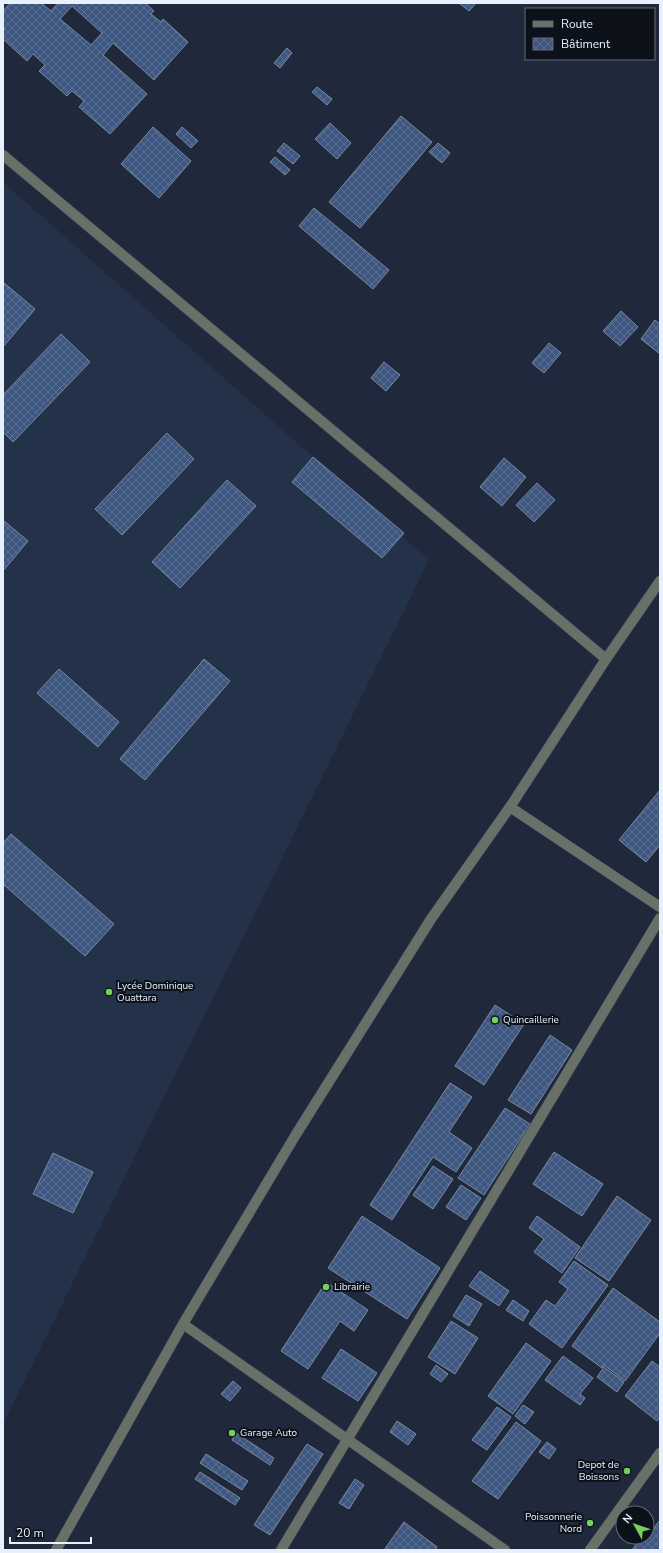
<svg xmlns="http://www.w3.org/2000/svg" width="663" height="1553" viewBox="0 0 663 1553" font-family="'Nunito Sans',sans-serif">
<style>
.built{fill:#243249}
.building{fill:url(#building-cross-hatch);stroke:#7b899e;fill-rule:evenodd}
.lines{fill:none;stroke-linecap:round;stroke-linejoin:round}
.minor-casing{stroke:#3b4556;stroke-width:11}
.minor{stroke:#697067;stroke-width:10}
.poi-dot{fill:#73d25c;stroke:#0d121a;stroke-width:1.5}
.labels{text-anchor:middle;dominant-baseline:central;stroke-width:4;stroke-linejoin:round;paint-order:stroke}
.poi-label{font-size:10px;fill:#e8f0fc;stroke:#0d121a;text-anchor:start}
</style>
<defs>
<pattern id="building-cross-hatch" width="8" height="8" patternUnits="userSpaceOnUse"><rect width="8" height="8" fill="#3e5780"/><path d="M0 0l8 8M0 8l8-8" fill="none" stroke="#5a6f93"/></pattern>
</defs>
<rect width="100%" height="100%" fill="#1f293b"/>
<path class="built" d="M 3,182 L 429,560 L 3,1424 Z"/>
<g class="building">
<path d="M 10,3 L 41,3 L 51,11 L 58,3 L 145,3 L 154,11 L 151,14 L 161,22 L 163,19 L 188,42 L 154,80 L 113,43 L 103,55 L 147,94 L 110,134 L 79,107 L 84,101 L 72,91 L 67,96 L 39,71 L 45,65 L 33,54 L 27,61 L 3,39 L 3,31 L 5,29 L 3,27 L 3,11 ZM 72,6 L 102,33 L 91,45 L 60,19 Z"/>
<path d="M 459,3 L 476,3 L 469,11 Z"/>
<path d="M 287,48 L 292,53 L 280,68 L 274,63 Z"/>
<path d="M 317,87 L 332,99 L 327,105 L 312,92 Z"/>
<path d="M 401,116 L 432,142 L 360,228 L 329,202 Z"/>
<path d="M 330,123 L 351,143 L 337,159 L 315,139 Z"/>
<path d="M 153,127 L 191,161 L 159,198 L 121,164 Z"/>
<path d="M 182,127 L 198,141 L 191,148 L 176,134 Z"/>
<path d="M 284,143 L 300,156 L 293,164 L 277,151 Z"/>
<path d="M 438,143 L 450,153 L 442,163 L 429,152 Z"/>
<path d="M 275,157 L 290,170 L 285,175 L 270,162 Z"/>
<path d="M 314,208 L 389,270 L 373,289 L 299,226 Z"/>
<path d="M 3,282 L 35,309 L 3,347 Z"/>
<path d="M 621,311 L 638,327 L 620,346 L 603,331 Z"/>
<path d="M 655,320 L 660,324 L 660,354 L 641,339 Z"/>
<path d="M 61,334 L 90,362 L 13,442 L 3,432 L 3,395 Z"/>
<path d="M 549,343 L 561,353 L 544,373 L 532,363 Z"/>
<path d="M 384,362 L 400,375 L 386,391 L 371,378 Z"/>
<path d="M 167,433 L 194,459 L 122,535 L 95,509 Z"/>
<path d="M 313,457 L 404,533 L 382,558 L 292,482 Z"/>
<path d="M 504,458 L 526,477 L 502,506 L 480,487 Z"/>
<path d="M 227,480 L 256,506 L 180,588 L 152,562 Z"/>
<path d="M 537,483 L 555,500 L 534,522 L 516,505 Z"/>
<path d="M 3,520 L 28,541 L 3,571 Z"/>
<path d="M 204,659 L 230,681 L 145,780 L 120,759 Z"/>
<path d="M 59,669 L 119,722 L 98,747 L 37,693 Z"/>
<path d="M 660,790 L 660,845 L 646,862 L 619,840 Z"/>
<path d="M 11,834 L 114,924 L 85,956 L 3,884 L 3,843 Z"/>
<path d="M 495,1005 L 524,1024 L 484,1085 L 455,1066 Z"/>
<path d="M 550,1035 L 572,1050 L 531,1114 L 508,1100 Z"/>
<path d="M 450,1083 L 472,1097 L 449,1132 L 472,1148 L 456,1172 L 433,1157 L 392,1220 L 370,1205 Z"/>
<path d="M 505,1108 L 530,1124 L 484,1195 L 458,1178 Z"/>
<path d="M 554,1152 L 603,1184 L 582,1216 L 533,1184 Z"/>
<path d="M 53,1153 L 93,1172 L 73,1213 L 33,1194 Z"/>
<path d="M 433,1166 L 453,1179 L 433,1209 L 413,1195 Z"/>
<path d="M 461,1185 L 481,1198 L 466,1220 L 446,1207 Z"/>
<path d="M 617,1196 L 651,1220 L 609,1281 L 575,1258 Z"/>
<path d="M 362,1216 L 440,1268 L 407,1319 L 328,1268 Z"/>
<path d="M 537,1216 L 580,1247 L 562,1273 L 534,1252 L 544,1239 L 529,1228 Z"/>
<path d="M 574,1261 L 608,1285 L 562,1348 L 529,1324 L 546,1300 L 555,1306 L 568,1289 L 559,1282 Z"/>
<path d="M 480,1271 L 509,1291 L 499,1306 L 469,1286 Z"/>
<path d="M 326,1282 L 368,1310 L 354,1331 L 340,1321 L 308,1369 L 281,1351 Z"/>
<path d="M 613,1288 L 660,1322 L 660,1333 L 625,1381 L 604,1365 L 602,1368 L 572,1346 Z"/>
<path d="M 466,1295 L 482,1304 L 469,1326 L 453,1316 Z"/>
<path d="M 513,1300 L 529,1311 L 523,1321 L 506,1310 Z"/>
<path d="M 451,1321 L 478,1338 L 455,1374 L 428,1357 Z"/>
<path d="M 526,1343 L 551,1361 L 513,1414 L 488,1396 Z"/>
<path d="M 341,1349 L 377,1373 L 358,1401 L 322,1378 Z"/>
<path d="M 563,1356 L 593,1378 L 580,1394 L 585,1398 L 580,1405 L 545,1380 Z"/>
<path d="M 652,1361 L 660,1367 L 660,1418 L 657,1421 L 625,1396 Z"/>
<path d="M 436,1365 L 448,1374 L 441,1382 L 430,1374 Z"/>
<path d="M 604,1367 L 624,1382 L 617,1392 L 597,1377 Z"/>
<path d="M 233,1381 L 241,1388 L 230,1401 L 221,1394 Z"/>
<path d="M 523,1405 L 534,1412 L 525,1424 L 515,1416 Z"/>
<path d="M 497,1407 L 511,1417 L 487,1450 L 472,1440 Z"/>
<path d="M 397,1421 L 416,1434 L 408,1445 L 390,1432 Z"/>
<path d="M 516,1422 L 541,1441 L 498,1499 L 472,1481 Z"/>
<path d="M 236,1433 L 274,1458 L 270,1465 L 232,1440 Z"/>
<path d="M 547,1442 L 556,1449 L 549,1459 L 539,1452 Z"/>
<path d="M 307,1444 L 323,1454 L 270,1535 L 254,1525 Z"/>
<path d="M 206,1454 L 248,1481 L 242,1490 L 200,1463 Z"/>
<path d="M 200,1472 L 240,1498 L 235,1505 L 195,1479 Z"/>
<path d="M 355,1479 L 364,1485 L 349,1509 L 339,1503 Z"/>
<path d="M 660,1520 L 660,1550 L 632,1550 L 640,1539 L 643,1542 Z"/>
<path d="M 404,1522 L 437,1547 L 435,1550 L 384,1550 Z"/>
</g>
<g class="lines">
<g class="minor-casing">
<g id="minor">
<path d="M 3,155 L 606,659"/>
<path d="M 510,807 L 660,907"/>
<path d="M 183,1324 L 505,1550"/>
<path d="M 56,1550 L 183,1324 L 295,1136 L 431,919 L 510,807 L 606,659 L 660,581"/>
<path d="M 281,1550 L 660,918"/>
<path d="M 590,1550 L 660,1453"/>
</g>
</g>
<use href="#minor" class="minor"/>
</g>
<g class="poi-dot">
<circle cx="109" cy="992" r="4"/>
<circle cx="495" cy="1020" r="4"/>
<circle cx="326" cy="1287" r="4"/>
<circle cx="232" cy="1433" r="4"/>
<circle cx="627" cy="1471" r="4"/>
<circle cx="590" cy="1523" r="4"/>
</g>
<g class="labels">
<g class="poi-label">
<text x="117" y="986">Lycée Dominique<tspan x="117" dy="12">Ouattara</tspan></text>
<text x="503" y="1020">Quincaillerie</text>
<text x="334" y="1287">Librairie</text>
<text x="240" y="1433">Garage Auto</text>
<text x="619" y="1465" text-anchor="end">Depot de<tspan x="619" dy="12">Boissons</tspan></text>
<text x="582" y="1517" text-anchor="end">Poissonnerie<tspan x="582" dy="12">Nord</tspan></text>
</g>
</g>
<rect width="663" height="1553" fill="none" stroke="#e8f0fc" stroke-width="8"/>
<rect x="525" y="8" width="130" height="52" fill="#0d121a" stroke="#656b74"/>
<rect x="533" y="21" width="20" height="6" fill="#697067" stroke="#656b74"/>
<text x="561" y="28" font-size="12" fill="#e8f0fc">Route</text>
<rect x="533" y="38" width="20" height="12" fill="url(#building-cross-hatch)" stroke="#656b74"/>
<text x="561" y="48" font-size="12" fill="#e8f0fc">Bâtiment</text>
<g transform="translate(635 1525) rotate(310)"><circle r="19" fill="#0d121a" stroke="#656b74"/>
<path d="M0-3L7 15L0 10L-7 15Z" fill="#73d25c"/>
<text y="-6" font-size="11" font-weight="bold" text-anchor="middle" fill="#e8f0fc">N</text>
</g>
<path d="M10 1537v6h81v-6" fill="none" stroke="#e8f0fc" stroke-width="2"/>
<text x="16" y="1537" font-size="12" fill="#e8f0fc" stroke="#0d121a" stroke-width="3" paint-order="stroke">20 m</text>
</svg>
